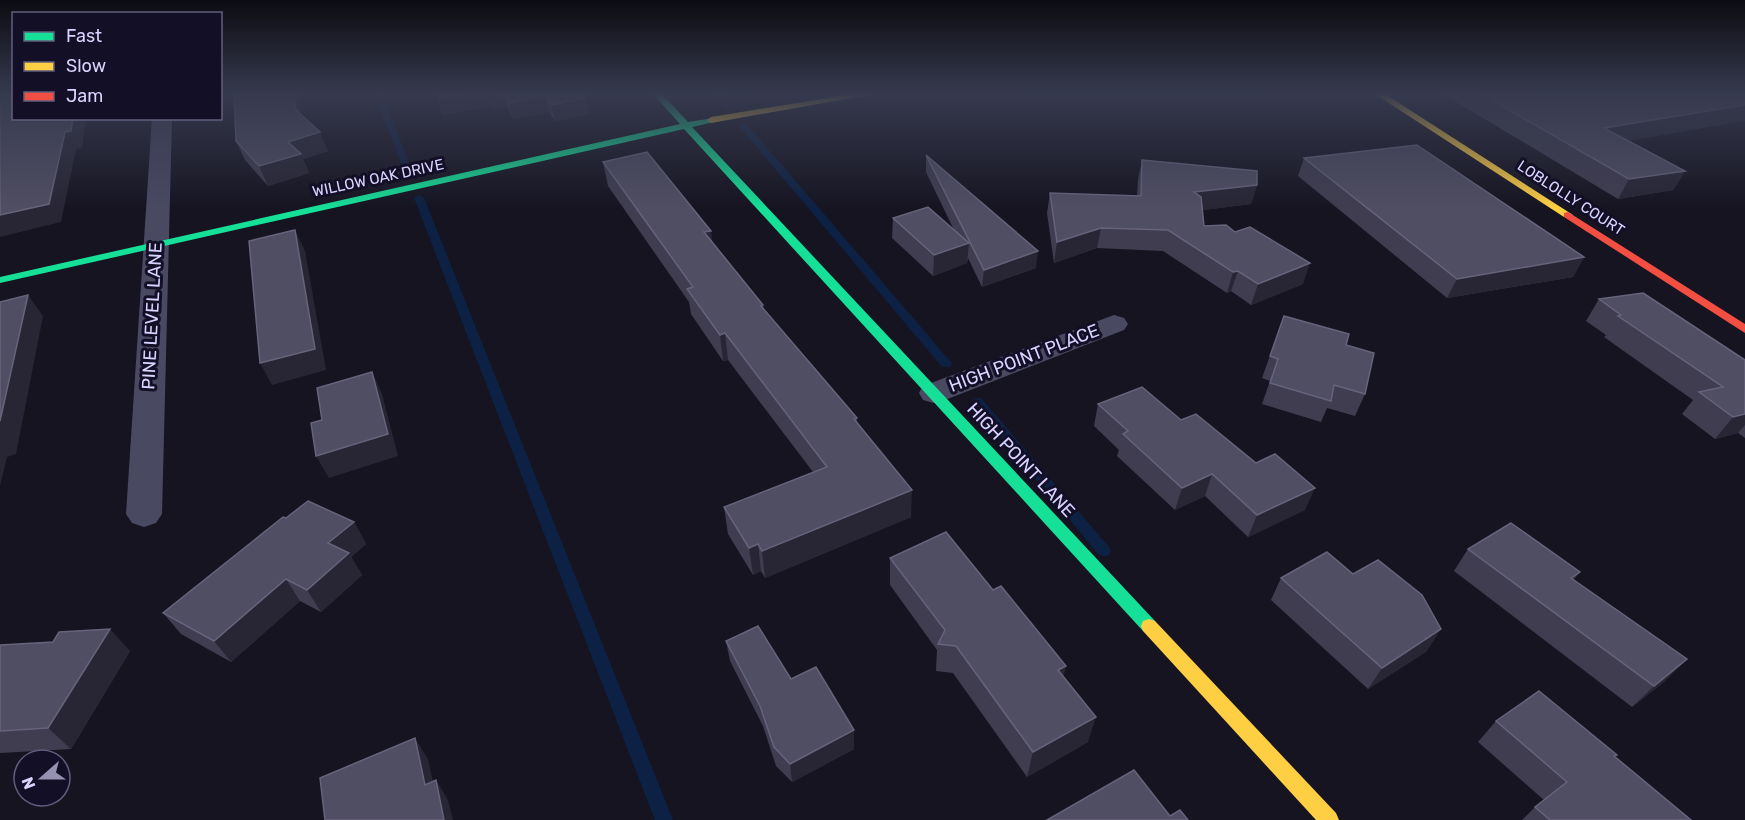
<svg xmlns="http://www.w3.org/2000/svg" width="1745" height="820" viewBox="0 0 1745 820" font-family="Rubik,sans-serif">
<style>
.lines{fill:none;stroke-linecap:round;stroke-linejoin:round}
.stream{fill:#0d2144;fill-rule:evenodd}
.street{fill:#4a4962;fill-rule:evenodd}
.fast{fill:#16e098;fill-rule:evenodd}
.slow{fill:#ffcf43;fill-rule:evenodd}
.jam{fill:#f24e42;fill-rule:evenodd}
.wall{fill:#403d50}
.shaded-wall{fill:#282635}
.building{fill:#504e63;stroke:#66637b;stroke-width:1.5}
.labels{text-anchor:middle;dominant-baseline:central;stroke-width:6;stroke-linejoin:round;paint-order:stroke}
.far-street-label{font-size:15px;fill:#d9d4ff;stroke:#130f26}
.street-label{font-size:18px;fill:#d9d4ff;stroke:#130f26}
</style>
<rect width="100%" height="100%" fill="#161421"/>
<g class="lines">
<g class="stream">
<path d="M 374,94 L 382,94 L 414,175 L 413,177 L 406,175 Z"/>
<path d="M 713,94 L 721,94 L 731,106 L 730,108 L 724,108 Z"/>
<path d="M 740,123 L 746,123 L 950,361 L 952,364 L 950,367 L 942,367 L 740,127 Z"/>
<path d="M 419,195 L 424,198 L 673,820 L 655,820 L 414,198 Z"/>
<path d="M 978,398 L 982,399 L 1109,547 L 1111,551 L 1109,555 L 1104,556 L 1099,555 L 974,405 L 972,402 L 974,399 Z"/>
</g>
<g class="street">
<path d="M 152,118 L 172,118 L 162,514 L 156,523 L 144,527 L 132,523 L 126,514 Z"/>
<path d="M 1114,315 L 1124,318 L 1128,324 L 1124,330 L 945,400 L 934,403 L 923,400 L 919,393 L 923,386 Z"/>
</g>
<path class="fast" d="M 653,94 L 662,94 L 688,122 L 714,118 L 714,122 L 692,127 L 1155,621 L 1157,626 L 1155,631 L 1149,633 L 1143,631 L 684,129 L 0,283 L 0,277 L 680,124 Z"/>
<g class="slow">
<path d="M 852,94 L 874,94 L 711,123 L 707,120 L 711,117 Z"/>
<path d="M 1375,94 L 1385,94 L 1573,215 L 1572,217 L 1564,217 Z"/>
<path d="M 1149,619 L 1155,621 L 1336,813 L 1339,820 L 1316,820 L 1143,631 L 1141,626 L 1143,621 Z"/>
</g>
<path class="jam" d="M 1568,212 L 1745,324 L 1745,333 L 1564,217 L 1564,213 Z"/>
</g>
<g class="wall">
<path d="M 234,94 L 299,94 L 302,116 L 328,151 L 303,159 L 309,173 L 268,186 L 245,160 L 236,141 Z"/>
<path d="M 436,94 L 584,94 L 590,114 L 555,121 L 549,112 L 513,119 L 507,106 L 496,109 L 493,105 L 443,115 Z"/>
<path d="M 1443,94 L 1745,94 L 1627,141 L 1685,171 L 1673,190 L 1618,199 Z"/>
<path d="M 926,155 L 1036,268 L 982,287 L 968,258 L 967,263 L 933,276 L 892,238 L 893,218 L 954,230 L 926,172 Z"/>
<path d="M 1304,158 L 1584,257 L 1573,277 L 1447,298 L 1298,176 Z"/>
<path d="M 1142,160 L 1257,185 L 1251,204 L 1203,210 L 1204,226 L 1303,284 L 1251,305 L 1231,291 L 1227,293 L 1163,251 L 1097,248 L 1054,263 L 1047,213 L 1050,193 L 1137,196 L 1138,180 Z"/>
<path d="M 603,162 L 712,242 L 763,305 L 764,309 L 857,418 L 857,423 L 911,517 L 765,578 L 761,571 L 753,575 L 728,534 L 724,507 L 813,472 L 728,360 L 723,361 L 691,314 L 689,302 L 608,186 Z"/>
<path d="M 1599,299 L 1745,360 L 1745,438 L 1738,433 L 1715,439 L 1682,414 L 1693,400 L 1604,337 L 1606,335 L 1586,321 Z"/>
<path d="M 1284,316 L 1346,345 L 1365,394 L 1355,416 L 1327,408 L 1321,422 L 1262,404 L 1270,381 L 1262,378 Z"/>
<path d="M 1098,404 L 1181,420 L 1305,510 L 1248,537 L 1205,496 L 1175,510 L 1117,456 L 1119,450 L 1094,426 Z"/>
<path d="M 286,518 L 354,522 L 366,544 L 351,557 L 362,575 L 321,612 L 300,601 L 231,662 L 181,634 L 163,613 Z"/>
<path d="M 1468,549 L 1580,572 L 1574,579 L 1665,681 L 1632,707 L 1454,571 Z"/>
<path d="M 890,558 L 1063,677 L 1088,742 L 1027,777 L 953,673 L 936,671 L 937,650 L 890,585 Z"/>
<path d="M 1281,578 L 1427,651 L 1368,689 L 1271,600 Z"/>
<path d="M 726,641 L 791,679 L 854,730 L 854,749 L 792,782 L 776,766 L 763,726 L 730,661 Z"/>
<path d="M 0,645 L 130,651 L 71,749 L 0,753 Z"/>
<path d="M 1496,721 L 1615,757 L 1691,820 L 1522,820 L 1535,807 L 1544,800 L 1478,742 Z"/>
</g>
<g class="shaded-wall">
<path d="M 294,94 L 299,94 L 304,129 L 296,110 Z"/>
<path d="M 462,94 L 490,94 L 493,105 L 443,115 L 438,99 Z"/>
<path d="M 492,94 L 503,94 L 507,106 L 496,109 Z"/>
<path d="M 545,96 L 549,112 L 513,119 L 509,103 Z"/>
<path d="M 586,98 L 590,114 L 555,121 L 551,105 Z"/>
<path d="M 1745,105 L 1745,121 L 1594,147 L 1604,128 Z"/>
<path d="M 73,118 L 86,118 L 82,148 L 76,149 L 61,222 L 0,237 L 0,215 L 65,132 Z"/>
<path d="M 320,132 L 328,151 L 303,159 L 309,173 L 268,186 L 259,166 L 288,142 Z"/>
<path d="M 1685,171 L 1673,190 L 1618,199 L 1629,179 Z"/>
<path d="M 1257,185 L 1251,204 L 1189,212 L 1194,192 Z"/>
<path d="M 1101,228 L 1097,248 L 1054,263 L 1057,242 Z"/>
<path d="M 295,230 L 305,251 L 326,370 L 272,385 L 260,363 Z"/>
<path d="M 711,231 L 714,255 L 704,232 Z"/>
<path d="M 969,243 L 967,263 L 933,276 L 934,255 Z"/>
<path d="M 1038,251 L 1036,268 L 982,287 L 984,270 Z"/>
<path d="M 1584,257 L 1573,277 L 1447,298 L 1457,279 Z"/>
<path d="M 1310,263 L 1303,284 L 1251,305 L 1258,284 Z"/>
<path d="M 1238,271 L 1231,291 L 1227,293 L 1233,272 Z"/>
<path d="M 28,295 L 43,316 L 16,454 L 7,457 L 0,486 L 0,421 Z"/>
<path d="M 725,333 L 728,360 L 723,361 L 720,335 Z"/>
<path d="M 372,372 L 382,394 L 398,456 L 329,478 L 316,456 Z"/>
<path d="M 1745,414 L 1745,425 L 1738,433 L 1715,439 L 1733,417 Z"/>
<path d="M 1212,474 L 1205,496 L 1175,510 L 1182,488 Z"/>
<path d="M 1315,488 L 1305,510 L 1248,537 L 1257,515 Z"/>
<path d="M 912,490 L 911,517 L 765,578 L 762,551 Z"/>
<path d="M 354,522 L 366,544 L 351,557 L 362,575 L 321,612 L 307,590 L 328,543 Z"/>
<path d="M 758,544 L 761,571 L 753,575 L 749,548 Z"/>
<path d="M 286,579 L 300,601 L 231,662 L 214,641 Z"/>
<path d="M 110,629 L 130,651 L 71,749 L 48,728 Z"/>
<path d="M 1441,629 L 1427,651 L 1368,689 L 1382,668 Z"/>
<path d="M 1687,659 L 1665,681 L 1632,707 L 1654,686 Z"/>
<path d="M 1066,666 L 1060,692 L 1058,670 Z"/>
<path d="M 1096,717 L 1088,742 L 1027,777 L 1033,752 Z"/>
<path d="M 854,730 L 854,749 L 792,782 L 790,764 Z"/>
<path d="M 415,738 L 428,759 L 438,805 L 425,785 Z"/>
<path d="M 436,780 L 448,800 L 453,820 L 444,820 Z"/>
</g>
<g class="building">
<path d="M 0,94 L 14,94 L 14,118 L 73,118 L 71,131 L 65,132 L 49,204 L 0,215 Z"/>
<path d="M 234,94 L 294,94 L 296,110 L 320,132 L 288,142 L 301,154 L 259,166 L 236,141 Z"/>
<path d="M 437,94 L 462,94 L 438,99 Z"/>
<path d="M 504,94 L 584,94 L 586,98 L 551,105 L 545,96 L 509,103 Z"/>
<path d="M 1481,94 L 1745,94 L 1745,105 L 1604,128 L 1685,171 L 1629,179 Z"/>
<path d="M 1417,145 L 1584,257 L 1457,279 L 1304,158 Z"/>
<path d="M 647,152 L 711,231 L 704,232 L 763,305 L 761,306 L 857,418 L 854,419 L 912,490 L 762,551 L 758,544 L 749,548 L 724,507 L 827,467 L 725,333 L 720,335 L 687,289 L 693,287 L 603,162 Z"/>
<path d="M 926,155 L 1038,251 L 984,270 Z"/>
<path d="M 1142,160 L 1257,171 L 1257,185 L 1194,192 L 1201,197 L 1204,226 L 1226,225 L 1235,232 L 1250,227 L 1310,263 L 1258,284 L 1238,271 L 1233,272 L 1168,230 L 1101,228 L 1057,242 L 1050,193 L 1141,196 Z"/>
<path d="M 928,207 L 969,243 L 934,255 L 893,218 Z"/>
<path d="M 295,230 L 315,349 L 260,363 L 249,241 Z"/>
<path d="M 1643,293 L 1745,360 L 1745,414 L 1733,417 L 1699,392 L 1723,387 L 1618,316 L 1621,315 L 1599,299 Z"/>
<path d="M 28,295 L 0,421 L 0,302 Z"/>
<path d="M 1284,316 L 1349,334 L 1346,345 L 1374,353 L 1365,394 L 1334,385 L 1331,401 L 1270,383 L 1278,359 L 1270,356 Z"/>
<path d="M 372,372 L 388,434 L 316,456 L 311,423 L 322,420 L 317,388 Z"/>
<path d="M 1142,387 L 1181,420 L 1196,414 L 1256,463 L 1275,454 L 1315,488 L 1257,515 L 1212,474 L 1182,488 L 1123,434 L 1128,431 L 1098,404 Z"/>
<path d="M 308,501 L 354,522 L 328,543 L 349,553 L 307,590 L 286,579 L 214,641 L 163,613 L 283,517 L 286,518 Z"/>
<path d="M 1511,523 L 1580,572 L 1571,578 L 1687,659 L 1654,686 L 1468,549 Z"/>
<path d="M 946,532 L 993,590 L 1001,586 L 1066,666 L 1058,670 L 1096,717 L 1033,752 L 956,646 L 938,644 L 945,630 L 890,558 Z"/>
<path d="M 1327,552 L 1353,574 L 1378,560 L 1422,595 L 1441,629 L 1382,668 L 1281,578 Z"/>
<path d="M 758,626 L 791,679 L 816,667 L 854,730 L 790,764 L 774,747 L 760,706 L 726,641 Z"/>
<path d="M 110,629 L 48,728 L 0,731 L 0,645 L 53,642 L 59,632 Z"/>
<path d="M 1539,691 L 1617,755 L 1614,756 L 1691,820 L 1550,820 L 1535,807 L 1567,782 L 1496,721 Z"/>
<path d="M 415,738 L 425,785 L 436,780 L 444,820 L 325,820 L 320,778 Z"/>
<path d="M 1134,770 L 1170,816 L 1180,810 L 1188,820 L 1047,820 Z"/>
</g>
<linearGradient id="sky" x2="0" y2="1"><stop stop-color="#0c0b12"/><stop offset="0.45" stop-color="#363a4e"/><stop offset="1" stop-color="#363a4e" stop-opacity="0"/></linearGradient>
<rect width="1745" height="209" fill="url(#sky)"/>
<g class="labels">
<g class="far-street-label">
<text transform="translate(378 178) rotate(-12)">WILLOW OAK DRIVE</text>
<text transform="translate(1571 198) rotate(33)">LOBLOLLY COURT</text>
</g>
<g class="street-label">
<text transform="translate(152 316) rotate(-87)">PINE LEVEL LANE</text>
<text transform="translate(1024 358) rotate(-21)">HIGH POINT PLACE</text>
<text transform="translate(1021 460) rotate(47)">HIGH POINT LANE</text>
</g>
</g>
<rect x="12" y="12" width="210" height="108" fill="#130f26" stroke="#625e7d" stroke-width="1.5"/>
<rect x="24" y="32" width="30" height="9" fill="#16e098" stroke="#625e7d" stroke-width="1.5"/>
<text x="66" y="42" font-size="18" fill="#d9d4ff">Fast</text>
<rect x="24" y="62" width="30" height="9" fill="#ffcf43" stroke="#625e7d" stroke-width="1.5"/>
<text x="66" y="72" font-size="18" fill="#d9d4ff">Slow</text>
<rect x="24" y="92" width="30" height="9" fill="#f24e42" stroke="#625e7d" stroke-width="1.5"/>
<text x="66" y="102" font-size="18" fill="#d9d4ff">Jam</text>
<g transform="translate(42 778) rotate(249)"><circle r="28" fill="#130f26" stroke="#625e7d" stroke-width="1.5"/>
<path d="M0-4.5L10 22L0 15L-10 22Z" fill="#9591b1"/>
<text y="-9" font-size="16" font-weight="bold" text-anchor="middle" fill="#d9d4ff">N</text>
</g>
</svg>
